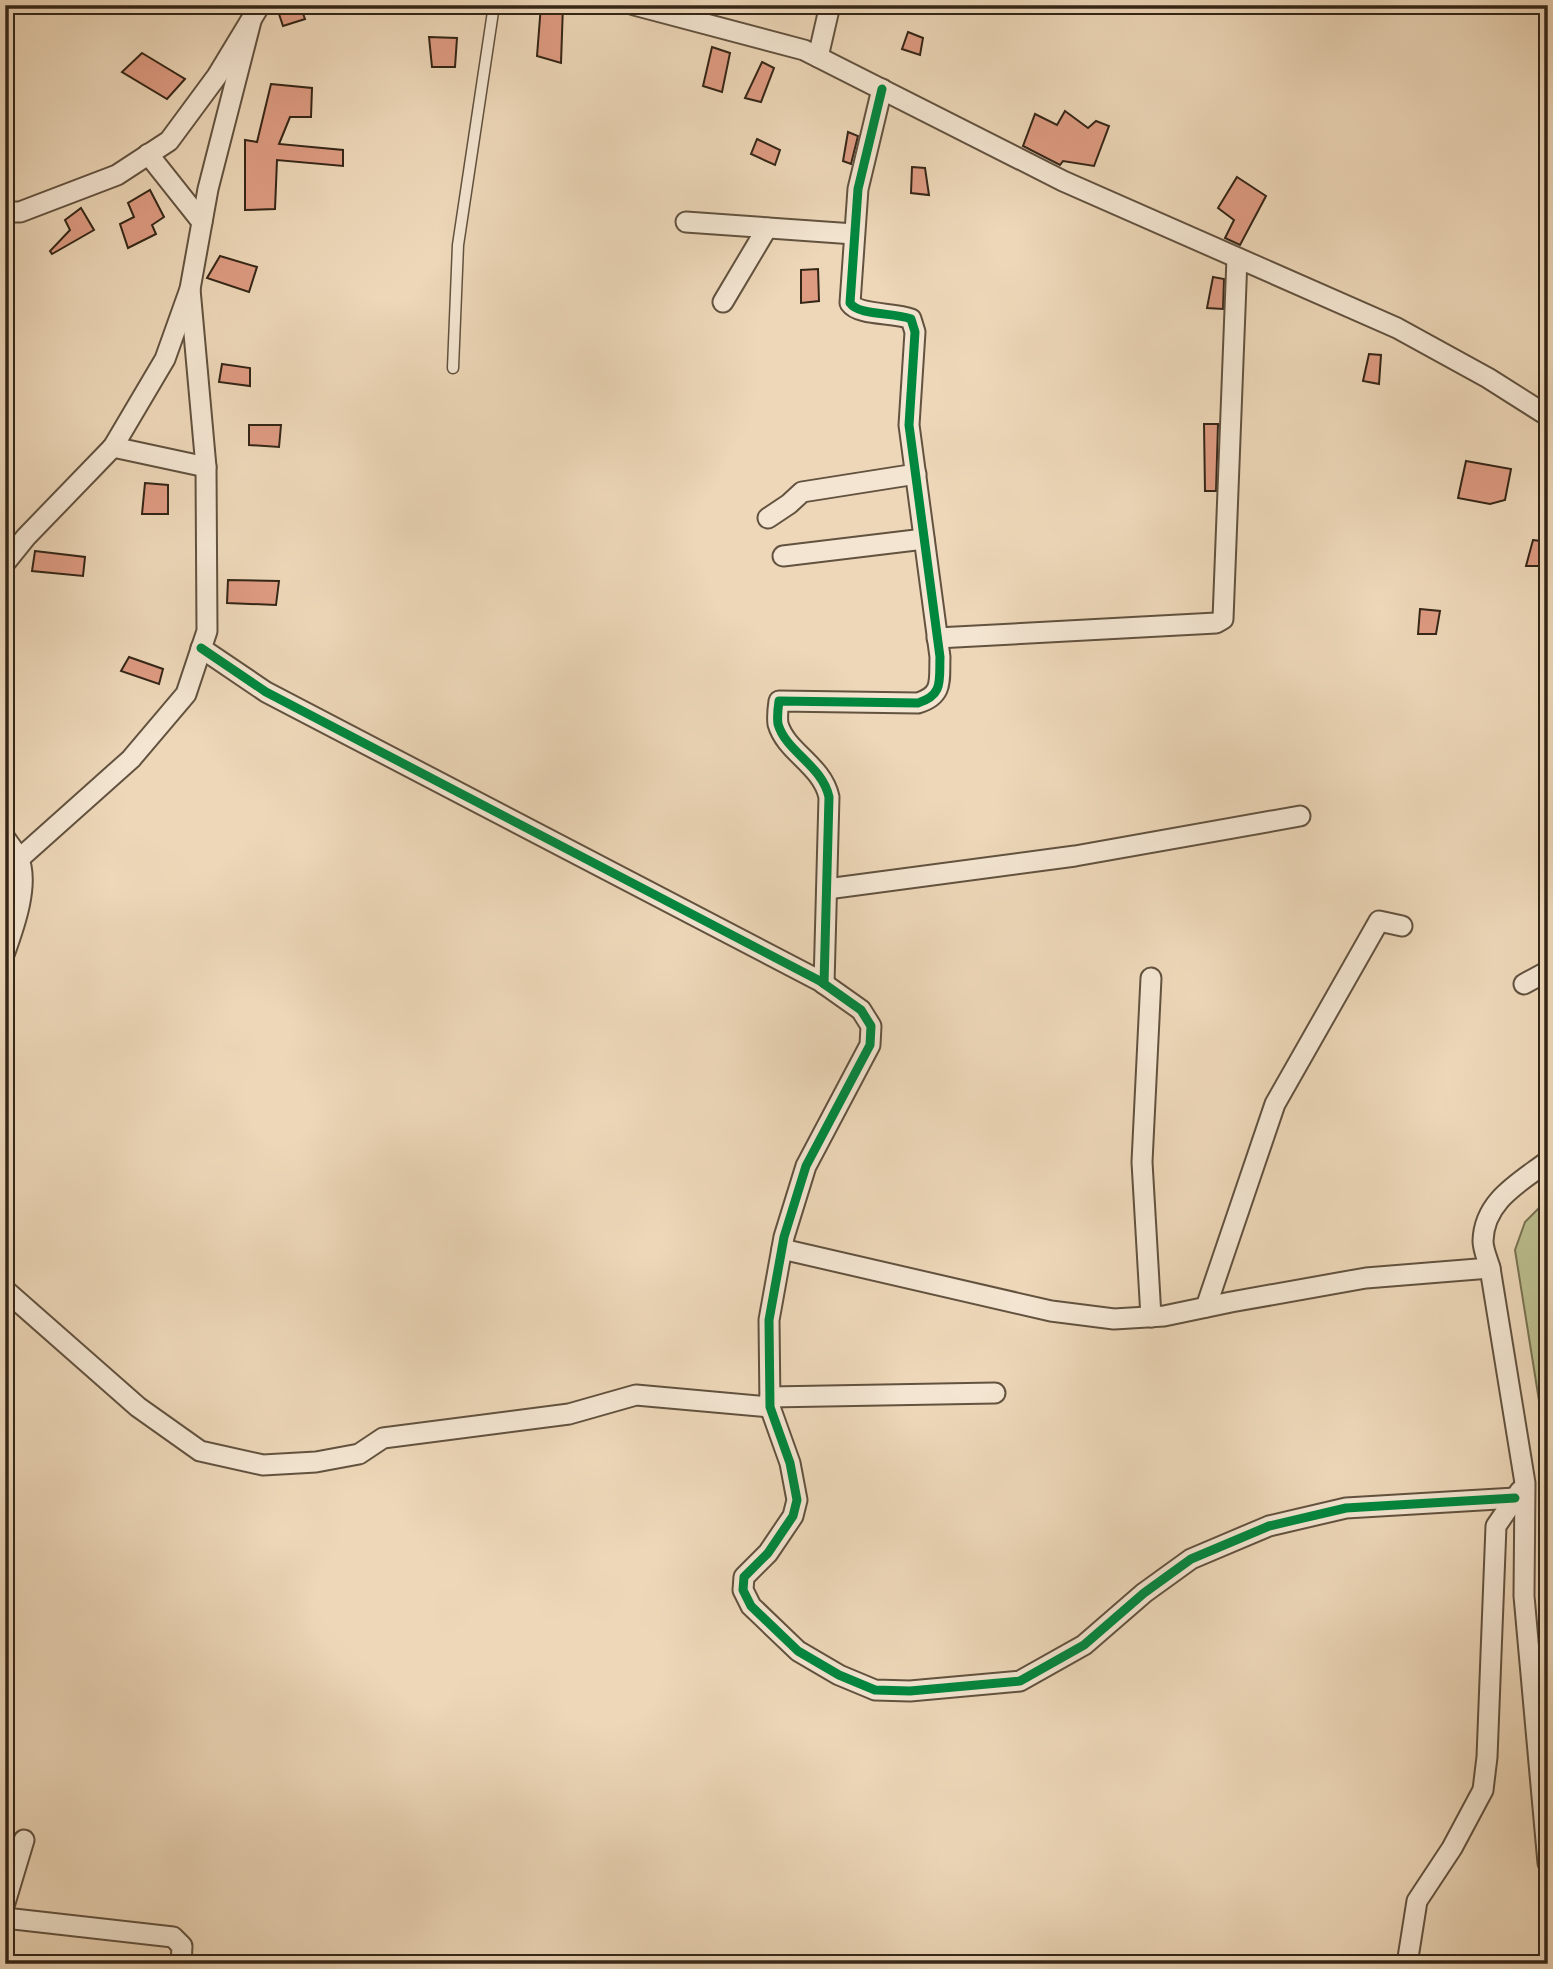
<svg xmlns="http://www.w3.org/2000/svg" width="1553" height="1969" viewBox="0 0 1553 1969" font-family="Alegreya,serif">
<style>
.green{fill:#bbbd8d;stroke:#787252;stroke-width:2}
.building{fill:#de9b82;stroke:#342617;stroke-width:2}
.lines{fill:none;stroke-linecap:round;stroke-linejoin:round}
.lane-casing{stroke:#62523f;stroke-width:13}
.street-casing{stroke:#62523f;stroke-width:23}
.lane{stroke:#f3e5d1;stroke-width:10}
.street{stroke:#f3e5d1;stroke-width:19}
.cycleway-casing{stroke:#f3e5d1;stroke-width:13}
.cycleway{stroke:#00873e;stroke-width:9}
</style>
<rect width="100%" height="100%" fill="#edd7b8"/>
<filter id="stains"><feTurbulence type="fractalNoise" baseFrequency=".00286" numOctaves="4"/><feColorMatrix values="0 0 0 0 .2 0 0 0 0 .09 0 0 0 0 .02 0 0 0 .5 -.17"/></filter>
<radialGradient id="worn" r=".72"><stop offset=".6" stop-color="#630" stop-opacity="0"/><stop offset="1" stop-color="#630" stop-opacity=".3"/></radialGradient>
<path class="green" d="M 1548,1199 L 1548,1457 L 1515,1250 L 1525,1222 Z"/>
<g class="building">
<path d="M 276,5 L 300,5 L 305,19 L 283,26 Z"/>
<path d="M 541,5 L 563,5 L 561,63 L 537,56 Z"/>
<path d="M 908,32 L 923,38 L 920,55 L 902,49 Z"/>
<path d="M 429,37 L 457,38 L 455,67 L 432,67 Z"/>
<path d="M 712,47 L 730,53 L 722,92 L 703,86 Z"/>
<path d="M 142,53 L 185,79 L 167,99 L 122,72 Z"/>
<path d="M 762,62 L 774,68 L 761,102 L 745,98 Z"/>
<path d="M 271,84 L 312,88 L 311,117 L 290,117 L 279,144 L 343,150 L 343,166 L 277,160 L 275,209 L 245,210 L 245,140 L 257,142 Z"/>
<path d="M 1065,111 L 1088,128 L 1096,121 L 1109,126 L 1094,166 L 1063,161 L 1060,165 L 1023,146 L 1035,114 L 1057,125 Z"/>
<path d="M 848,132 L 858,136 L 851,164 L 843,161 Z"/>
<path d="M 757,139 L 780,150 L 775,165 L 751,154 Z"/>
<path d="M 912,167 L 925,168 L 929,195 L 911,193 Z"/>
<path d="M 1237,177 L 1266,196 L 1240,245 L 1225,238 L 1234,220 L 1218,208 Z"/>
<path d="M 150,190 L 164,217 L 152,225 L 156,234 L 128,248 L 120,224 L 134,217 L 128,203 Z"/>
<path d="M 81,208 L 94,230 L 52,254 L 50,251 L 70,230 L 65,220 Z"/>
<path d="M 220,256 L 257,267 L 249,292 L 207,278 Z"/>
<path d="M 818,269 L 819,301 L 801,303 L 801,270 Z"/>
<path d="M 1213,277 L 1224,279 L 1223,309 L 1207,308 Z"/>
<path d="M 1369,354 L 1381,355 L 1379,384 L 1363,381 Z"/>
<path d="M 222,364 L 250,368 L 250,386 L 219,382 Z"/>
<path d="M 1204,424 L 1218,424 L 1216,491 L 1205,491 Z"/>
<path d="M 249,425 L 281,425 L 279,447 L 249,445 Z"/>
<path d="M 1466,461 L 1511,469 L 1505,500 L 1490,504 L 1458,498 Z"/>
<path d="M 145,483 L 168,485 L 168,514 L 142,514 Z"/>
<path d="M 1533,540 L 1548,542 L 1548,566 L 1526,566 Z"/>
<path d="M 35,551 L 85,557 L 83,576 L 32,571 Z"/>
<path d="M 228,580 L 279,581 L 276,605 L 227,603 Z"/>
<path d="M 1420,609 L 1440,611 L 1436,634 L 1418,634 Z"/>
<path d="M 129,657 L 163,669 L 159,684 L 121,671 Z"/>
</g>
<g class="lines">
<g class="lane-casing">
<path id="lane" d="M 453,368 L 458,245 L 494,5"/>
</g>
<g class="street-casing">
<g id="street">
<path d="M 634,5 L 804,50 L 1063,181 L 1397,328 L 1488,378 L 1548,416"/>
<path d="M 818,57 L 830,5"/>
<path d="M 148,154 L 202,222"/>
<path d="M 5,212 L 20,212 L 117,175 L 169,141 L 217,76 L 260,5"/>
<path d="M 686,222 L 854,234"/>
<path d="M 723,302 L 767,228"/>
<path d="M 113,447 L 206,467"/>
<path d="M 768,518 L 789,504 L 802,492 L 916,474"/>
<path d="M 783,556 L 924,539"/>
<path d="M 5,563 L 26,537 L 113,447 L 165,359 L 190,289 L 208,189 L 251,21"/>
<path d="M 937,638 L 1216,623 L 1223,619 L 1237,258"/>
<path d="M 201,648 L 266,692 L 820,981 L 861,1010 L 871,1026 L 870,1045 L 806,1166 L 784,1237 L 769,1320 L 770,1407 L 790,1463 L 797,1500 L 793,1516 L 768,1553 L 744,1577 L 743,1590 L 751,1606 L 798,1651 L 839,1675 L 875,1690 L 910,1691 L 1020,1681 L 1084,1645 L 1144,1593 L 1191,1559 L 1269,1526 L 1346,1508 L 1515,1498"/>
<path d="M 5,838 C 9,844 15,851 18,857 C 30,883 14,927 5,952"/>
<path d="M 19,859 L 131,759 L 186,694 L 207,631 L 206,467 L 190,289"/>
<path d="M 827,889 L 1075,856 L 1300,816"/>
<path d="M 1151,978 L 1142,1162 L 1151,1317"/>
<path d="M 824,984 L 829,797 C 822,765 786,752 778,724 C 777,717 778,708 779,701 L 918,703 C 944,695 939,680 940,657 L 909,425 L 915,332 L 911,319 C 894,312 859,316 850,303 L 858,189 L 882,89"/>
<path d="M 1524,984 L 1548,971"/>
<path d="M 1548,1161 C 1519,1183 1484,1201 1483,1241 C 1483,1250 1488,1260 1490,1268 L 1525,1483 L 1524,1596 L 1548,1863"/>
<path d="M 782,1249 L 1051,1311 L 1114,1319 L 1164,1316 L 1231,1302 L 1366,1278 L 1490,1268"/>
<path d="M 5,1290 L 138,1407 L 200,1451 L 263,1465 L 316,1462 L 359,1454 L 383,1438 L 569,1414 L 636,1395 L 770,1407"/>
<path d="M 1206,1307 L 1275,1104 L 1379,921 L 1402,926"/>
<path d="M 770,1397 L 995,1393"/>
<path d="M 5,1903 L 24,1840"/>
<path d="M 5,1918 L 173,1937 L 182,1946 L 181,1964"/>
<path d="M 1407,1964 L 1417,1901 L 1452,1848 L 1483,1790 L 1487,1757 L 1496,1526 L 1520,1491"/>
</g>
</g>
<use href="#lane" class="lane"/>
<use href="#street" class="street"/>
<g class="cycleway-casing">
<g id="cycleway">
<path d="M 201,648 L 266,692 L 820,981 L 861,1010 L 871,1026 L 870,1045 L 806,1166 L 784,1237 L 769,1320 L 770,1407 L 790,1463 L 797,1500 L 793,1516 L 768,1553 L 744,1577 L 743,1590 L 751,1606 L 798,1651 L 839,1675 L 875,1690 L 910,1691 L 1020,1681 L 1084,1645 L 1144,1593 L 1191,1559 L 1269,1526 L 1346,1508 L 1515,1498"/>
<path d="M 824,984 L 829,797 C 822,765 786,752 778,724 C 777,717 778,708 779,701 L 918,703 C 944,695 939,680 940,657 L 909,425 L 915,332 L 911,319 C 894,312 859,316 850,303 L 858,189 L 882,89"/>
</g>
</g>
<use href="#cycleway" class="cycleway"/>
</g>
<rect width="1553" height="1969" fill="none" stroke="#edd7b8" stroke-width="28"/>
<rect x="7" y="7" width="1539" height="1955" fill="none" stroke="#342617" stroke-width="3.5"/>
<rect x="14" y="14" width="1525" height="1941" fill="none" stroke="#342617" stroke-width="2"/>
<rect width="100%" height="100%" filter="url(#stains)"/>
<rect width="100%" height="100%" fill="url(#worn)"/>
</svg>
